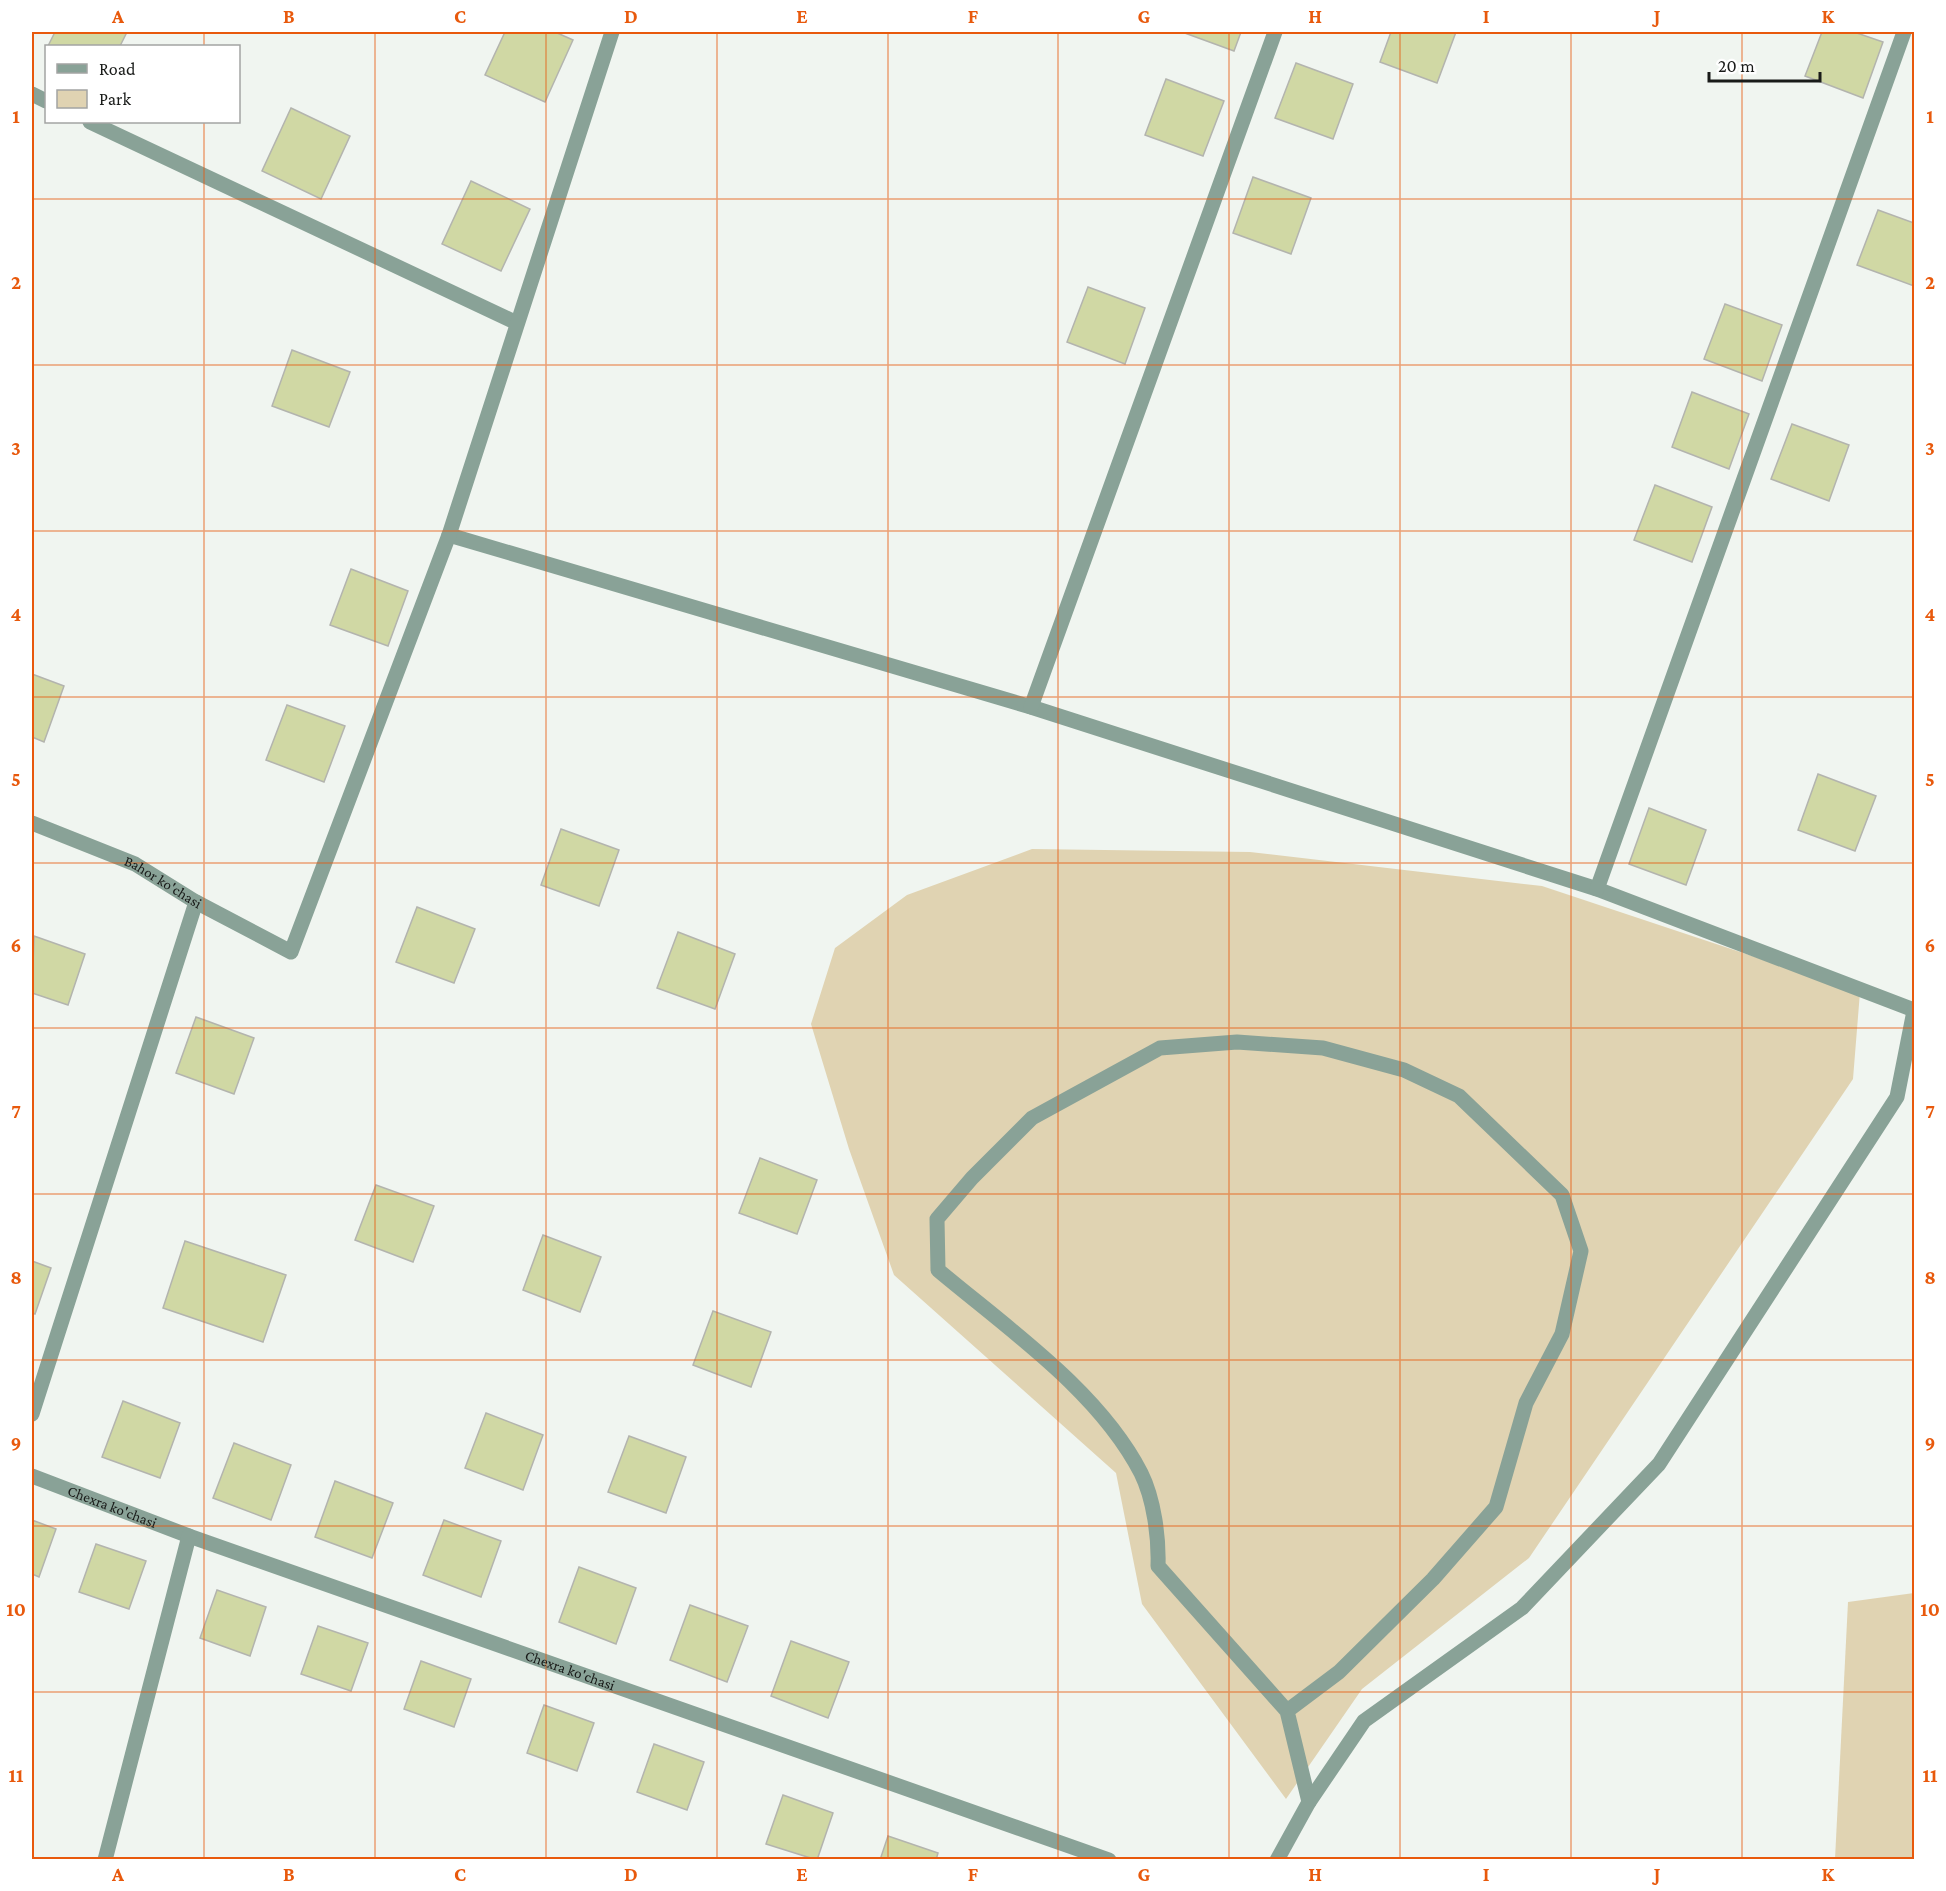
<svg xmlns="http://www.w3.org/2000/svg" width="1946" height="1891" viewBox="0 0 1946 1891" font-family="'Crimson Pro',serif">
<style>
.green{fill:#e0d3b2}
.building{fill:#d0d8a4;stroke:#b3b4ae;stroke-width:1.5}
.lines{fill:none;stroke-linecap:round;stroke-linejoin:round}
.lane{stroke:#89a297;stroke-width:15}
.street{stroke:#89a297;stroke-width:15}
.grid{fill:none;stroke:#e8590c;stroke-width:1.5;stroke-opacity:0.55}
.labels{text-anchor:middle;dominant-baseline:central;stroke-width:4.5;stroke-linejoin:round;paint-order:stroke}
.street-label{font-size:15px;fill:#191b19;stroke:#fff}
.neatline{fill:none;stroke:#e8590c;stroke-width:2}
.grid-label{font-size:20px;text-anchor:middle;font-weight:bold;fill:#e8590c}
</style>
<rect width="100%" height="100%" fill="#f0f5f0"/>
<g class="green">
<path d="M 1032,849 L 1250,852 L 1542,886 L 1860,992 L 1853,1079 L 1529,1558 L 1362,1689 L 1286,1799 L 1142,1604 L 1116,1473 L 894,1275 L 849,1149 L 811,1024 L 835,948 L 907,895 Z"/>
<path d="M 1914,1593 L 1914,1859 L 1835,1859 L 1848,1602 Z"/>
</g>
<g class="building">
<path d="M 55,32 L 127,32 L 120,46 L 48,46 Z"/>
<path d="M 505,32 L 555,32 L 573,40 L 545,102 L 485,75 Z"/>
<path d="M 1182,32 L 1241,32 L 1234,51 Z"/>
<path d="M 1391,32 L 1456,32 L 1437,83 L 1380,62 Z"/>
<path d="M 1822,32 L 1854,32 L 1883,42 L 1863,98 L 1805,76 Z"/>
<path d="M 1296,63 L 1353,84 L 1333,139 L 1275,118 Z"/>
<path d="M 1166,79 L 1224,101 L 1203,156 L 1145,135 Z"/>
<path d="M 291,108 L 350,136 L 321,199 L 262,171 Z"/>
<path d="M 1253,177 L 1311,198 L 1291,254 L 1233,233 Z"/>
<path d="M 471,181 L 530,209 L 501,271 L 442,244 Z"/>
<path d="M 1878,210 L 1914,223 L 1914,286 L 1857,265 Z"/>
<path d="M 1088,287 L 1145,308 L 1125,364 L 1067,342 Z"/>
<path d="M 1725,304 L 1782,325 L 1762,381 L 1704,359 Z"/>
<path d="M 292,350 L 350,372 L 329,427 L 272,406 Z"/>
<path d="M 1692,392 L 1749,414 L 1729,469 L 1672,447 Z"/>
<path d="M 1792,424 L 1849,445 L 1829,501 L 1771,479 Z"/>
<path d="M 1655,485 L 1712,507 L 1692,562 L 1634,540 Z"/>
<path d="M 351,569 L 408,591 L 388,646 L 330,625 Z"/>
<path d="M 32,674 L 64,686 L 44,742 L 32,737 Z"/>
<path d="M 287,705 L 345,726 L 324,782 L 266,760 Z"/>
<path d="M 1818,774 L 1876,796 L 1855,851 L 1798,830 Z"/>
<path d="M 1649,808 L 1706,830 L 1686,885 L 1629,864 Z"/>
<path d="M 561,829 L 619,850 L 599,906 L 541,885 Z"/>
<path d="M 417,907 L 475,929 L 454,983 L 396,962 Z"/>
<path d="M 678,932 L 735,954 L 715,1009 L 657,988 Z"/>
<path d="M 34,936 L 85,954 L 68,1005 L 32,993 Z"/>
<path d="M 196,1017 L 254,1038 L 234,1094 L 176,1073 Z"/>
<path d="M 760,1158 L 817,1180 L 797,1234 L 739,1213 Z"/>
<path d="M 376,1185 L 434,1206 L 413,1262 L 355,1240 Z"/>
<path d="M 543,1235 L 601,1257 L 580,1312 L 523,1290 Z"/>
<path d="M 185,1241 L 286,1275 L 263,1342 L 163,1308 Z"/>
<path d="M 32,1261 L 51,1268 L 35,1314 L 32,1313 Z"/>
<path d="M 713,1311 L 771,1332 L 751,1387 L 693,1365 Z"/>
<path d="M 123,1401 L 180,1423 L 160,1478 L 102,1457 Z"/>
<path d="M 486,1413 L 543,1435 L 523,1490 L 465,1468 Z"/>
<path d="M 629,1436 L 686,1457 L 666,1513 L 608,1492 Z"/>
<path d="M 234,1443 L 291,1465 L 271,1520 L 213,1498 Z"/>
<path d="M 335,1481 L 393,1503 L 372,1558 L 315,1537 Z"/>
<path d="M 32,1520 L 56,1529 L 39,1577 L 32,1574 Z"/>
<path d="M 444,1520 L 501,1541 L 481,1597 L 423,1575 Z"/>
<path d="M 96,1544 L 146,1561 L 129,1609 L 79,1592 Z"/>
<path d="M 579,1567 L 636,1588 L 616,1644 L 559,1622 Z"/>
<path d="M 217,1590 L 266,1607 L 250,1656 L 200,1638 Z"/>
<path d="M 690,1605 L 748,1626 L 727,1682 L 670,1660 Z"/>
<path d="M 318,1626 L 368,1643 L 351,1691 L 301,1674 Z"/>
<path d="M 791,1641 L 849,1662 L 828,1718 L 771,1696 Z"/>
<path d="M 421,1661 L 471,1679 L 454,1727 L 404,1709 Z"/>
<path d="M 544,1705 L 594,1723 L 577,1771 L 527,1753 Z"/>
<path d="M 654,1744 L 704,1762 L 687,1810 L 637,1792 Z"/>
<path d="M 783,1795 L 833,1813 L 817,1860 L 766,1844 Z"/>
<path d="M 888,1836 L 938,1853 L 936,1860 L 880,1860 Z"/>
</g>
<g class="lines">
<path class="lane" d="M 1287,1711 L 1158,1566 C 1159,1538 1154,1499 1141,1473 C 1099,1391 1007,1328 938,1270 L 937,1219 L 972,1178 L 1032,1118 L 1160,1048 L 1237,1042 L 1323,1048 L 1404,1070 L 1459,1096 L 1562,1195 L 1581,1251 L 1562,1334 L 1526,1403 L 1496,1507 L 1433,1579 L 1339,1672 L 1287,1711 L 1309,1802"/>
<g class="street">
<path d="M 32,94 L 46,101"/>
<path d="M 90,122 L 517,323"/>
<path d="M 449,535 L 1031,707 L 1597,889 L 1914,1010"/>
<path d="M 1031,707 L 1275,32"/>
<path id="s1" d="M 32,823 L 135,864 L 196,902 L 291,952 L 449,535 L 612,32"/>
<path d="M 1597,889 L 1904,32"/>
<path d="M 32,1414 L 196,902"/>
<path id="s2" d="M 32,1476 L 189,1536 L 1109,1860"/>
<path d="M 105,1860 L 189,1536"/>
<path d="M 1277,1860 L 1309,1802 L 1364,1721 L 1522,1608 L 1659,1464 L 1897,1097 L 1914,1011"/>
</g>
</g>
<path class="grid" d="M 204,32 L 204,46M 375,32 L 375,1860M 546,32 L 546,1860M 717,32 L 717,1860M 888,32 L 888,1860M 1058,32 L 1058,1860M 1229,32 L 1229,1860M 1400,32 L 1400,1860M 1571,32 L 1571,1860M 1742,32 L 1742,1860M 204,122 L 204,1860M 32,199 L 1914,199M 32,365 L 1914,365M 32,531 L 1914,531M 32,697 L 1914,697M 32,863 L 1914,863M 32,1028 L 1914,1028M 32,1194 L 1914,1194M 32,1360 L 1914,1360M 32,1526 L 1914,1526M 32,1692 L 1914,1692"/>
<g class="labels">
<g class="street-label">
<text stroke="none"><textPath href="#s1" startOffset="144">Bahor ko'chasi</textPath></text>
<text stroke="none"><textPath href="#s2" startOffset="86">Chexra ko'chasi</textPath></text>
<text stroke="none"><textPath href="#s2" startOffset="572">Chexra ko'chasi</textPath></text>
</g>
</g>
<rect width="1946" height="1891" fill="none" stroke="#ffffff" stroke-width="66"/>
<rect x="45" y="45" width="195" height="78" fill="#ffffff" stroke="#a3a4a3" stroke-width="1.5"/>
<rect x="57" y="64" width="30" height="9" fill="#89a297" stroke="#a3a4a3" stroke-width="1.5"/>
<text x="99" y="75" font-size="18" fill="#191b19">Road</text>
<rect x="57" y="90" width="30" height="18" fill="#e0d3b2" stroke="#a3a4a3" stroke-width="1.5"/>
<text x="99" y="105" font-size="18" fill="#191b19">Park</text>
<path d="M1709 72v9h111v-9" fill="none" stroke="#191b19" stroke-width="3"/>
<text x="1718" y="72" font-size="18" fill="#191b19" stroke="#ffffff" stroke-width="4.5" paint-order="stroke">20 m</text>
<rect x="33" y="33" width="1880" height="1825" class="neatline"/>
<g class="grid-label">
<text x="118" y="23">A</text>
<text x="289" y="23">B</text>
<text x="460" y="23">C</text>
<text x="631" y="23">D</text>
<text x="802" y="23">E</text>
<text x="973" y="23">F</text>
<text x="1144" y="23">G</text>
<text x="1315" y="23">H</text>
<text x="1486" y="23">I</text>
<text x="1657" y="23">J</text>
<text x="1828" y="23">K</text>
<text x="16" y="123">1</text>
<text x="1930" y="123">1</text>
<text x="16" y="289">2</text>
<text x="1930" y="289">2</text>
<text x="16" y="455">3</text>
<text x="1930" y="455">3</text>
<text x="16" y="621">4</text>
<text x="1930" y="621">4</text>
<text x="16" y="786">5</text>
<text x="1930" y="786">5</text>
<text x="16" y="952">6</text>
<text x="1930" y="952">6</text>
<text x="16" y="1118">7</text>
<text x="1930" y="1118">7</text>
<text x="16" y="1284">8</text>
<text x="1930" y="1284">8</text>
<text x="16" y="1450">9</text>
<text x="1930" y="1450">9</text>
<text x="16" y="1616">10</text>
<text x="1930" y="1616">10</text>
<text x="16" y="1782">11</text>
<text x="1930" y="1782">11</text>
<text x="118" y="1881">A</text>
<text x="289" y="1881">B</text>
<text x="460" y="1881">C</text>
<text x="631" y="1881">D</text>
<text x="802" y="1881">E</text>
<text x="973" y="1881">F</text>
<text x="1144" y="1881">G</text>
<text x="1315" y="1881">H</text>
<text x="1486" y="1881">I</text>
<text x="1657" y="1881">J</text>
<text x="1828" y="1881">K</text>
</g>
</svg>
